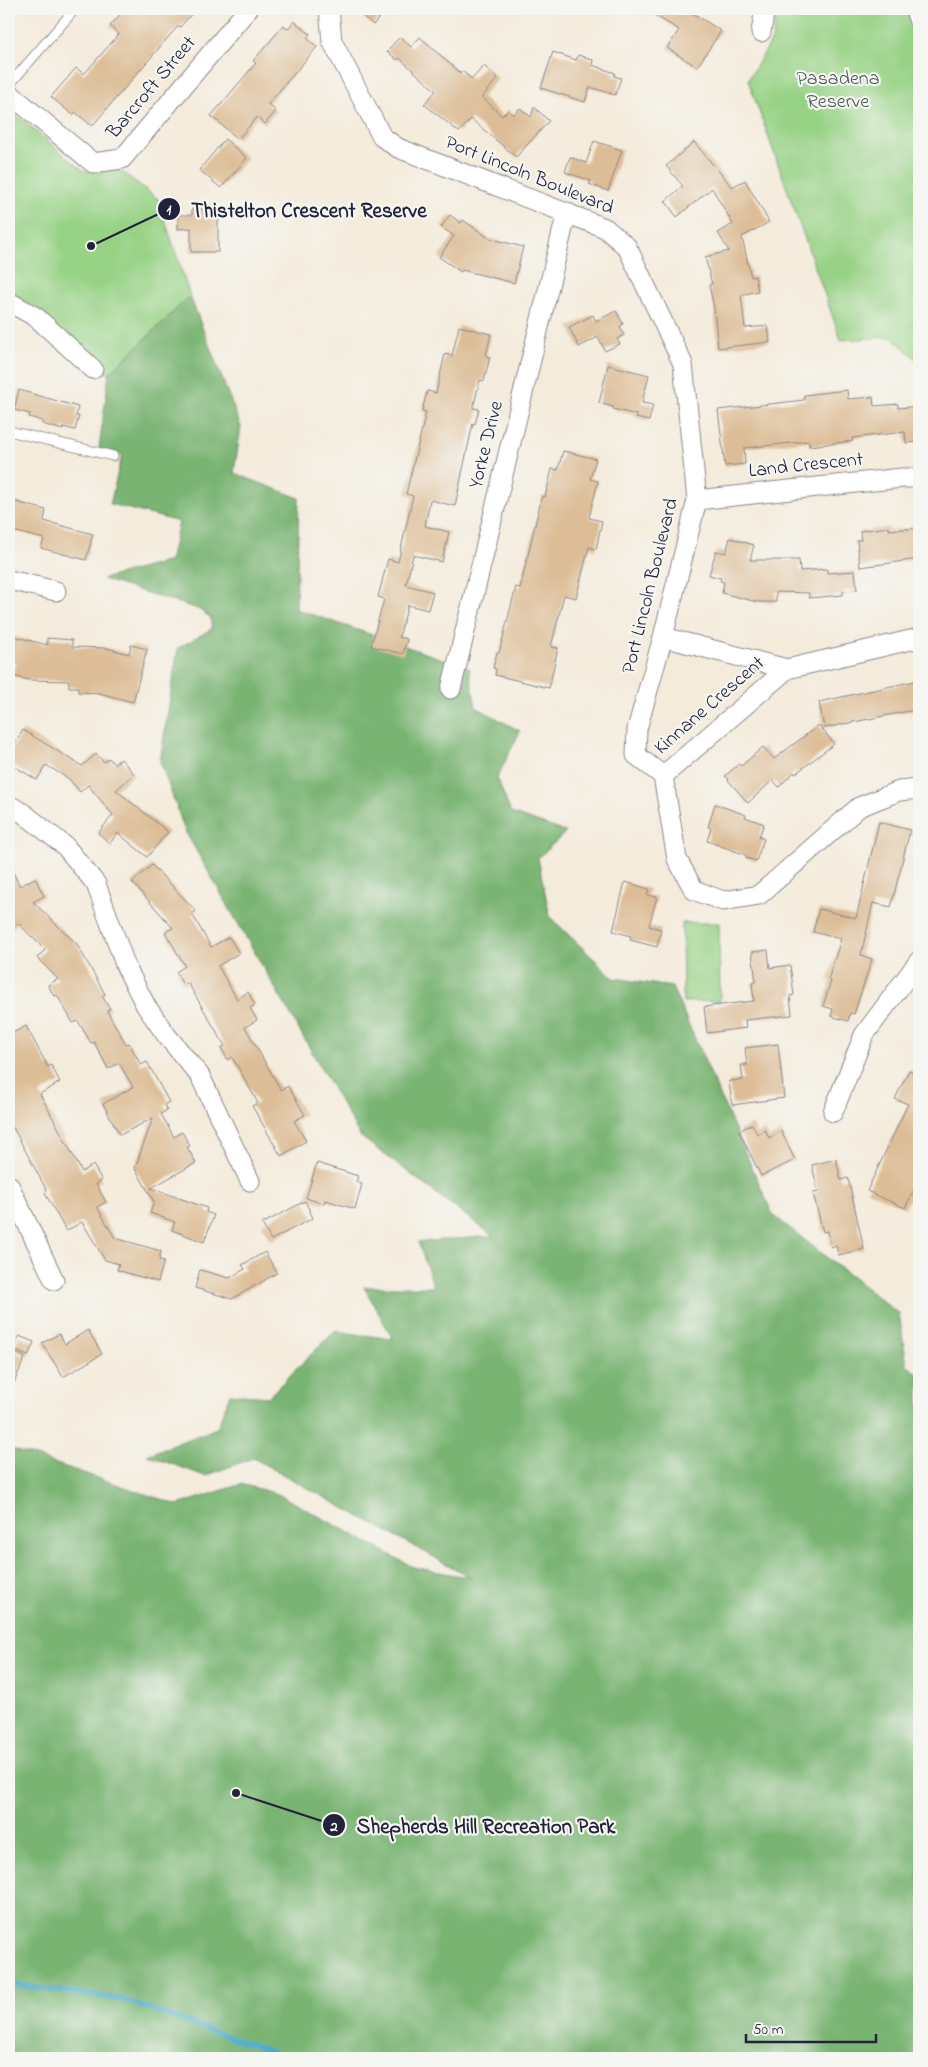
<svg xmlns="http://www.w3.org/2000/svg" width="928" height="2067" viewBox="0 0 928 2067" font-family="'Indie Flower',sans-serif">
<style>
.green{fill:#97d285;stroke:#5c7a60}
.forest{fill:#79b472;stroke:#4e6b56}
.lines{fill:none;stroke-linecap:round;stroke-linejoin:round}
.stream{stroke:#4eaacc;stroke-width:5}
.building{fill:#ddbd97}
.lane-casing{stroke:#8b868b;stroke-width:11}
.street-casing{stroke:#8b868b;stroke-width:21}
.lane{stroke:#fff;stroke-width:9}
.street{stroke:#fff;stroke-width:19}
.labels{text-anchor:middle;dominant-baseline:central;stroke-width:4.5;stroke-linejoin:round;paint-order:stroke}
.park-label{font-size:20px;fill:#455751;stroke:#f6f6f2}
.street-label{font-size:20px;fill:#22223b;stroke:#f6f6f2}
.leader{fill:none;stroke:#22223b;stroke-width:2}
.callout-dot{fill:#22223b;stroke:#f6f6f2;stroke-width:2}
.mark-label{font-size:15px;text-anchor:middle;font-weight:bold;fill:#fff}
.callout-label{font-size:21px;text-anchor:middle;font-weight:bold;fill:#22223b;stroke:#f6f6f2;stroke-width:4.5;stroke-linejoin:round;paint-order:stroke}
</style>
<rect width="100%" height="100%" fill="#f6f6f2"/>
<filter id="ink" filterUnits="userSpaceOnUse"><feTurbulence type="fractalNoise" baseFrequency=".02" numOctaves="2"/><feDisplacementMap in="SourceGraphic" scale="10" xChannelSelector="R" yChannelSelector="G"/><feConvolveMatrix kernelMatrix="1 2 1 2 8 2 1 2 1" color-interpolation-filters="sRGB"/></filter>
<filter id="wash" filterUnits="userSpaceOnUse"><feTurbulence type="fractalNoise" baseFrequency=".0096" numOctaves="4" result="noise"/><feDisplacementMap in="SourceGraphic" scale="20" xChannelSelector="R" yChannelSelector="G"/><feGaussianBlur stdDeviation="1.12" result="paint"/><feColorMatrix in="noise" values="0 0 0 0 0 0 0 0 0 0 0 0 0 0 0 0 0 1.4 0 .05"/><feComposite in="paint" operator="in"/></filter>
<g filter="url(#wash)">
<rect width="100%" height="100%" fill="#f4ebdb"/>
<g class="green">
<path d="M 777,9 L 906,9 L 919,46 L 919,361 L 891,337 L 841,340 L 748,80 L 772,40 Z"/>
<path d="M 9,109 L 84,171 L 103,172 L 116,167 L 158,199 L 190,296 L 109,374 L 26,302 L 9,293 Z"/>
<path d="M 682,923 L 719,923 L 720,1001 L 683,1002 Z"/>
</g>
<path class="forest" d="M 190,296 L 241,427 L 234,473 L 299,498 L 296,609 L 469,668 L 476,707 L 520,731 L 497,778 L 511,813 L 566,832 L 538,858 L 550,917 L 614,978 L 672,987 L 773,1215 L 899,1314 L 907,1365 L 919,1375 L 919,2058 L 9,2058 L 9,1448 L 178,1505 L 241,1484 L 278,1494 L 413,1567 L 472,1578 L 253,1458 L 205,1476 L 147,1455 L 217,1428 L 230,1394 L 268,1397 L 335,1331 L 393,1339 L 364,1287 L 434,1287 L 418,1242 L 493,1236 L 360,1136 L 185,831 L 160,761 L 178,648 L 212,629 L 210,617 L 198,609 L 102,579 L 170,561 L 179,522 L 110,504 L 122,455 L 99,448 L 109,374 Z"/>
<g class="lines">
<path class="stream" d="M 9,1984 L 124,2000 L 289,2058"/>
</g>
<g id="blocks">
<g class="building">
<path d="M 125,9 L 196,9 L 180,27 L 178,26 L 92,126 L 75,112 L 73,115 L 51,97 L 76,68 L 84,74 L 119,34 L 110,26 Z"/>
<path d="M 354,9 L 386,9 L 373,25 Z"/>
<path d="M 645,9 L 686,9 L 721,31 L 697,67 L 667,48 L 679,30 Z"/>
<path d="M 294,21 L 310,34 L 307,38 L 317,47 L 268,104 L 276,111 L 265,124 L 257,117 L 238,139 L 211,116 L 256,63 L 253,61 L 284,25 L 288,29 Z"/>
<path d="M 400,37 L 411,47 L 420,37 L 460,73 L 462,71 L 472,79 L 484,66 L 498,78 L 482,97 L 502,116 L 508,110 L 513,115 L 520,108 L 531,117 L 534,107 L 549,121 L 516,157 L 471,119 L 459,132 L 424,104 L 436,91 L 399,58 L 397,60 L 387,51 Z"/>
<path d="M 553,52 L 576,60 L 578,55 L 593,60 L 592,65 L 615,73 L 614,76 L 621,78 L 615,95 L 590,87 L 585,102 L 541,88 Z"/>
<path d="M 225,139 L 247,158 L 221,188 L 199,170 Z"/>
<path d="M 594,141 L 622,150 L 608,191 L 589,184 L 591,181 L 565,172 L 570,157 L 586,163 Z"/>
<path d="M 694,142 L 732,187 L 745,180 L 769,222 L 742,237 L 751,277 L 755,276 L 758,291 L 741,295 L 745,328 L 768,326 L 770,342 L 718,348 L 714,308 L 709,285 L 712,284 L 705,257 L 729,251 L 718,233 L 733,224 L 712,188 L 677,217 L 665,201 L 683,186 L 666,166 Z"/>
<path d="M 192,209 L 218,209 L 218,252 L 191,252 L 191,228 L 178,229 L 178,215 L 192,215 Z"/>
<path d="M 450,215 L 461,223 L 463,220 L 489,238 L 523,247 L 514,283 L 462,270 L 461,272 L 439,257 L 454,236 L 441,227 Z"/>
<path d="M 616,311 L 623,324 L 620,326 L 624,335 L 617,339 L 620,344 L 605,351 L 598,337 L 579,347 L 569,327 L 593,315 L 596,321 Z"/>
<path d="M 459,326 L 491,334 L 486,356 L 490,357 L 484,381 L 480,380 L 473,408 L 479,409 L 475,424 L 473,423 L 455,506 L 430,500 L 425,526 L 449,532 L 442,562 L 413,555 L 406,585 L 433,592 L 428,610 L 408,605 L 399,637 L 407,639 L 403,654 L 371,646 L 384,599 L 378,597 L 388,559 L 398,562 L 413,496 L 406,494 L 426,412 L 422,411 L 427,391 L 436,393 L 445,354 L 452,356 Z"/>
<path d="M 608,365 L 649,375 L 642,403 L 653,405 L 649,421 L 636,418 L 637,415 L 613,409 L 613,407 L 599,403 Z"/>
<path d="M 19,390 L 78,407 L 76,416 L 79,416 L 75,430 L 63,427 L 63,430 L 42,424 L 43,421 L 29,417 L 30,414 L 14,410 Z"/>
<path d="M 847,390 L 848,399 L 873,397 L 874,406 L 898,404 L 898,408 L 919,406 L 919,442 L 906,443 L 905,432 L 852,438 L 853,441 L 809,446 L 809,441 L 744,448 L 745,464 L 725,466 L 718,410 L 804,400 L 804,395 Z"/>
<path d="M 563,451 L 596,459 L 590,479 L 598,481 L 589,518 L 602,521 L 596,549 L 589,547 L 576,598 L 564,595 L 551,647 L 558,648 L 549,688 L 495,675 L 496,669 L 493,668 L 497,652 L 499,653 L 516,587 L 520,588 L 542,496 L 545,497 L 552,469 L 558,470 Z"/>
<path d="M 9,500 L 46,510 L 44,521 L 93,534 L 86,560 L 41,548 L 44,539 L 17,532 L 9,536 Z"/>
<path d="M 889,527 L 889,530 L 919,528 L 919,559 L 860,567 L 857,540 L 861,540 L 860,531 Z"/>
<path d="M 730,538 L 754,545 L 750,560 L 799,560 L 800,571 L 827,569 L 827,573 L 855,571 L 857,590 L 843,591 L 843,595 L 809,598 L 809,593 L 776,592 L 776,602 L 757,602 L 722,593 L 724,582 L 720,581 L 721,578 L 709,575 L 716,551 L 726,553 Z"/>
<path d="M 9,635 L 47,645 L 47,638 L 72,640 L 72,647 L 107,648 L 129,654 L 131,645 L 147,649 L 133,702 L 99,693 L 78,692 L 78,687 L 69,687 L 69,681 L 29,680 L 12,676 L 16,662 L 9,661 Z"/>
<path d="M 919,680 L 919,709 L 824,728 L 819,702 Z"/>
<path d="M 819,725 L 834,744 L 795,774 L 794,772 L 779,787 L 773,780 L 748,803 L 728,780 L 729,779 L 725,776 L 739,764 L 741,766 L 763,747 L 774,759 Z"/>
<path d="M 23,730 L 82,766 L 96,754 L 104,762 L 109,758 L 114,764 L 121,759 L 134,774 L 116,790 L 168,832 L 147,857 L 118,833 L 110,843 L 98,833 L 113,815 L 88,785 L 80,792 L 69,779 L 46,765 L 37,780 L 9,763 L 9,754 Z"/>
<path d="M 715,804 L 746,815 L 745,817 L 764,824 L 759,837 L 764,839 L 756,861 L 746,858 L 746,855 L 707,841 L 711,828 L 708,827 Z"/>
<path d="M 879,822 L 910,830 L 891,907 L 873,903 L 861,955 L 872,959 L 854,1014 L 850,1013 L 848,1021 L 831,1016 L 833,1009 L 823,1006 L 831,981 L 828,980 L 841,939 L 813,932 L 819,909 L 856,918 Z"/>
<path d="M 9,865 L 20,886 L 35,878 L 44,896 L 33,902 L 77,944 L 105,994 L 102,996 L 110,1009 L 107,1011 L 126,1044 L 129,1043 L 141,1065 L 147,1062 L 169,1102 L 164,1105 L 167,1110 L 161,1114 L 174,1137 L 182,1132 L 190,1146 L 187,1147 L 196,1163 L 151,1188 L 207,1208 L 206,1212 L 214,1215 L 204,1242 L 172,1230 L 175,1222 L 150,1213 L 154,1202 L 135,1168 L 153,1118 L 120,1135 L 103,1104 L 133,1087 L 119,1063 L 108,1069 L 94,1042 L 91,1043 L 78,1021 L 73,1023 L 57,995 L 54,996 L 48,985 L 58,979 L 37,958 L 45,950 L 18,923 L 9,929 Z"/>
<path d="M 152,865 L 196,911 L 192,914 L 211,947 L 229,937 L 239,953 L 218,966 L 237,999 L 248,992 L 255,1005 L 250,1008 L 257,1020 L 245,1027 L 281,1090 L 288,1086 L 305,1115 L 294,1121 L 306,1141 L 281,1156 L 252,1106 L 258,1103 L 232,1057 L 228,1060 L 221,1048 L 225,1046 L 188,983 L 183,985 L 176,972 L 185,966 L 165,932 L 173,928 L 132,882 Z"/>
<path d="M 625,882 L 649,889 L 647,895 L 657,897 L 649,926 L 661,929 L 657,947 L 630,940 L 631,936 L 613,931 Z"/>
<path d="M 768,950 L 770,968 L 790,965 L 794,995 L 790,996 L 792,1015 L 745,1020 L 746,1028 L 707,1033 L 704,1007 L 754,1001 L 752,983 L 756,982 L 752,952 Z"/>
<path d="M 26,1026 L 48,1067 L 51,1065 L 60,1082 L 40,1094 L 82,1172 L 93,1165 L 102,1180 L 96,1184 L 106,1202 L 97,1207 L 115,1238 L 161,1251 L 159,1260 L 164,1261 L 158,1282 L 117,1270 L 119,1264 L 105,1260 L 82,1222 L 66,1231 L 45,1193 L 47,1191 L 9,1120 L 9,1035 Z"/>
<path d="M 778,1044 L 784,1098 L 732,1105 L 729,1081 L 743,1080 L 741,1065 L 747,1065 L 745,1048 Z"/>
<path d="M 909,1070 L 919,1075 L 919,1180 L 905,1208 L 867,1191 L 908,1104 L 895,1099 Z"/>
<path d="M 752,1124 L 757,1134 L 765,1130 L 769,1138 L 781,1131 L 795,1160 L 761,1176 L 739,1131 Z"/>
<path d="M 836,1159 L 841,1180 L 848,1178 L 864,1249 L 838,1255 L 836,1245 L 831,1247 L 828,1231 L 823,1232 L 813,1193 L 818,1192 L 812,1165 Z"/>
<path d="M 317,1163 L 358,1176 L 356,1182 L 362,1184 L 355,1209 L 325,1200 L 324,1204 L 306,1198 Z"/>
<path d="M 305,1201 L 313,1218 L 271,1240 L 262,1224 Z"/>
<path d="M 265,1252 L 277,1273 L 232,1299 L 195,1288 L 200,1270 L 229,1278 L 245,1269 L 242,1265 Z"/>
<path d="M 88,1330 L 102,1354 L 63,1377 L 42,1343 L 59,1334 L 65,1344 Z"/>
<path d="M 19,1336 L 34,1342 L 28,1356 L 14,1350 Z"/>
<path d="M 9,1350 L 25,1357 L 9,1395 Z"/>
</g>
</g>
</g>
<g filter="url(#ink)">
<use href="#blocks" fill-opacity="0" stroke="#8b868b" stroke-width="1"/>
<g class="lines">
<g class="lane-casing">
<g id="lane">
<path d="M 9,85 L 75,9"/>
<path d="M 9,431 L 113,456"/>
</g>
</g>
<g class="street-casing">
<g id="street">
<path d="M 329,9 L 332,41 L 382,137 L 398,148 L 605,228 L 627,247 L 683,364 L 697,500 L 663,637 L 637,729 L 636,755 L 663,776 L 677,859 L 694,890 L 723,901 L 759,895 L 859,807 L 899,791 L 919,789"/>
<path d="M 915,9 L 919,22"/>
<path d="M 761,32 L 765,9"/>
<path d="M 9,93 L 93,163 L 122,159 L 248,9"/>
<path d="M 9,302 L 36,317 L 93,369"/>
<path d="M 697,500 L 902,478 L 919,478"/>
<path d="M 9,580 L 56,591"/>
<path d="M 663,637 L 787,669"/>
<path d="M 451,689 L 567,212"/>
<path d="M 663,776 L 787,669 L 919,638"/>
<path d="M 9,805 L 23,813 L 65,846 L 96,884 L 126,967 L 146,1006 L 167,1036 L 200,1076 L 250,1181"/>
<path d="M 833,1112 L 864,1035 L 919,961"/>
<path d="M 9,1185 L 54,1280"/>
</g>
</g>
<use href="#lane" class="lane"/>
<use href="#street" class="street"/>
</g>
</g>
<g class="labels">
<g class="park-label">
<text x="838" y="79">Pasadena<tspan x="838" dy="23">Reserve</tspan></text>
</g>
<g class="street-label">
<text transform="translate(152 88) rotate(-50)">Barcroft Street</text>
<text transform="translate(529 176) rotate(22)">Port Lincoln Boulevard</text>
<text transform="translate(487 445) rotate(-76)">Yorke Drive</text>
<text transform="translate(806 466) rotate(-6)">Land Crescent</text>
<text transform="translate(651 586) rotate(-76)">Port Lincoln Boulevard</text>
<text transform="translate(710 706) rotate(-41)">Kinnane Crescent</text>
</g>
</g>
<path class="leader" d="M91 246L169 209M236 1793L334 1825"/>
<g class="callout-dot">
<circle cx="91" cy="246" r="5"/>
<circle cx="236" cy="1793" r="5"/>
<circle cx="169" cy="209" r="12"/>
<circle cx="334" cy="1825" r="12"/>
</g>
<g class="mark-label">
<text x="169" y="214">1</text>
<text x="334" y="1831">2</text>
</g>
<g class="callout-label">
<text x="309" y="217">Thistelton Crescent Reserve</text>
<text x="486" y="1833">Shepherds Hill Recreation Park</text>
</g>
<rect width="928" height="2067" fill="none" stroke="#f6f6f2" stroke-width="30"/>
<path d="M746 2034v8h130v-8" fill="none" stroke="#22223b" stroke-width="2.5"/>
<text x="753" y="2034" font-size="15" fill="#22223b" stroke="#f6f6f2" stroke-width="4" paint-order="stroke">50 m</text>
</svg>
